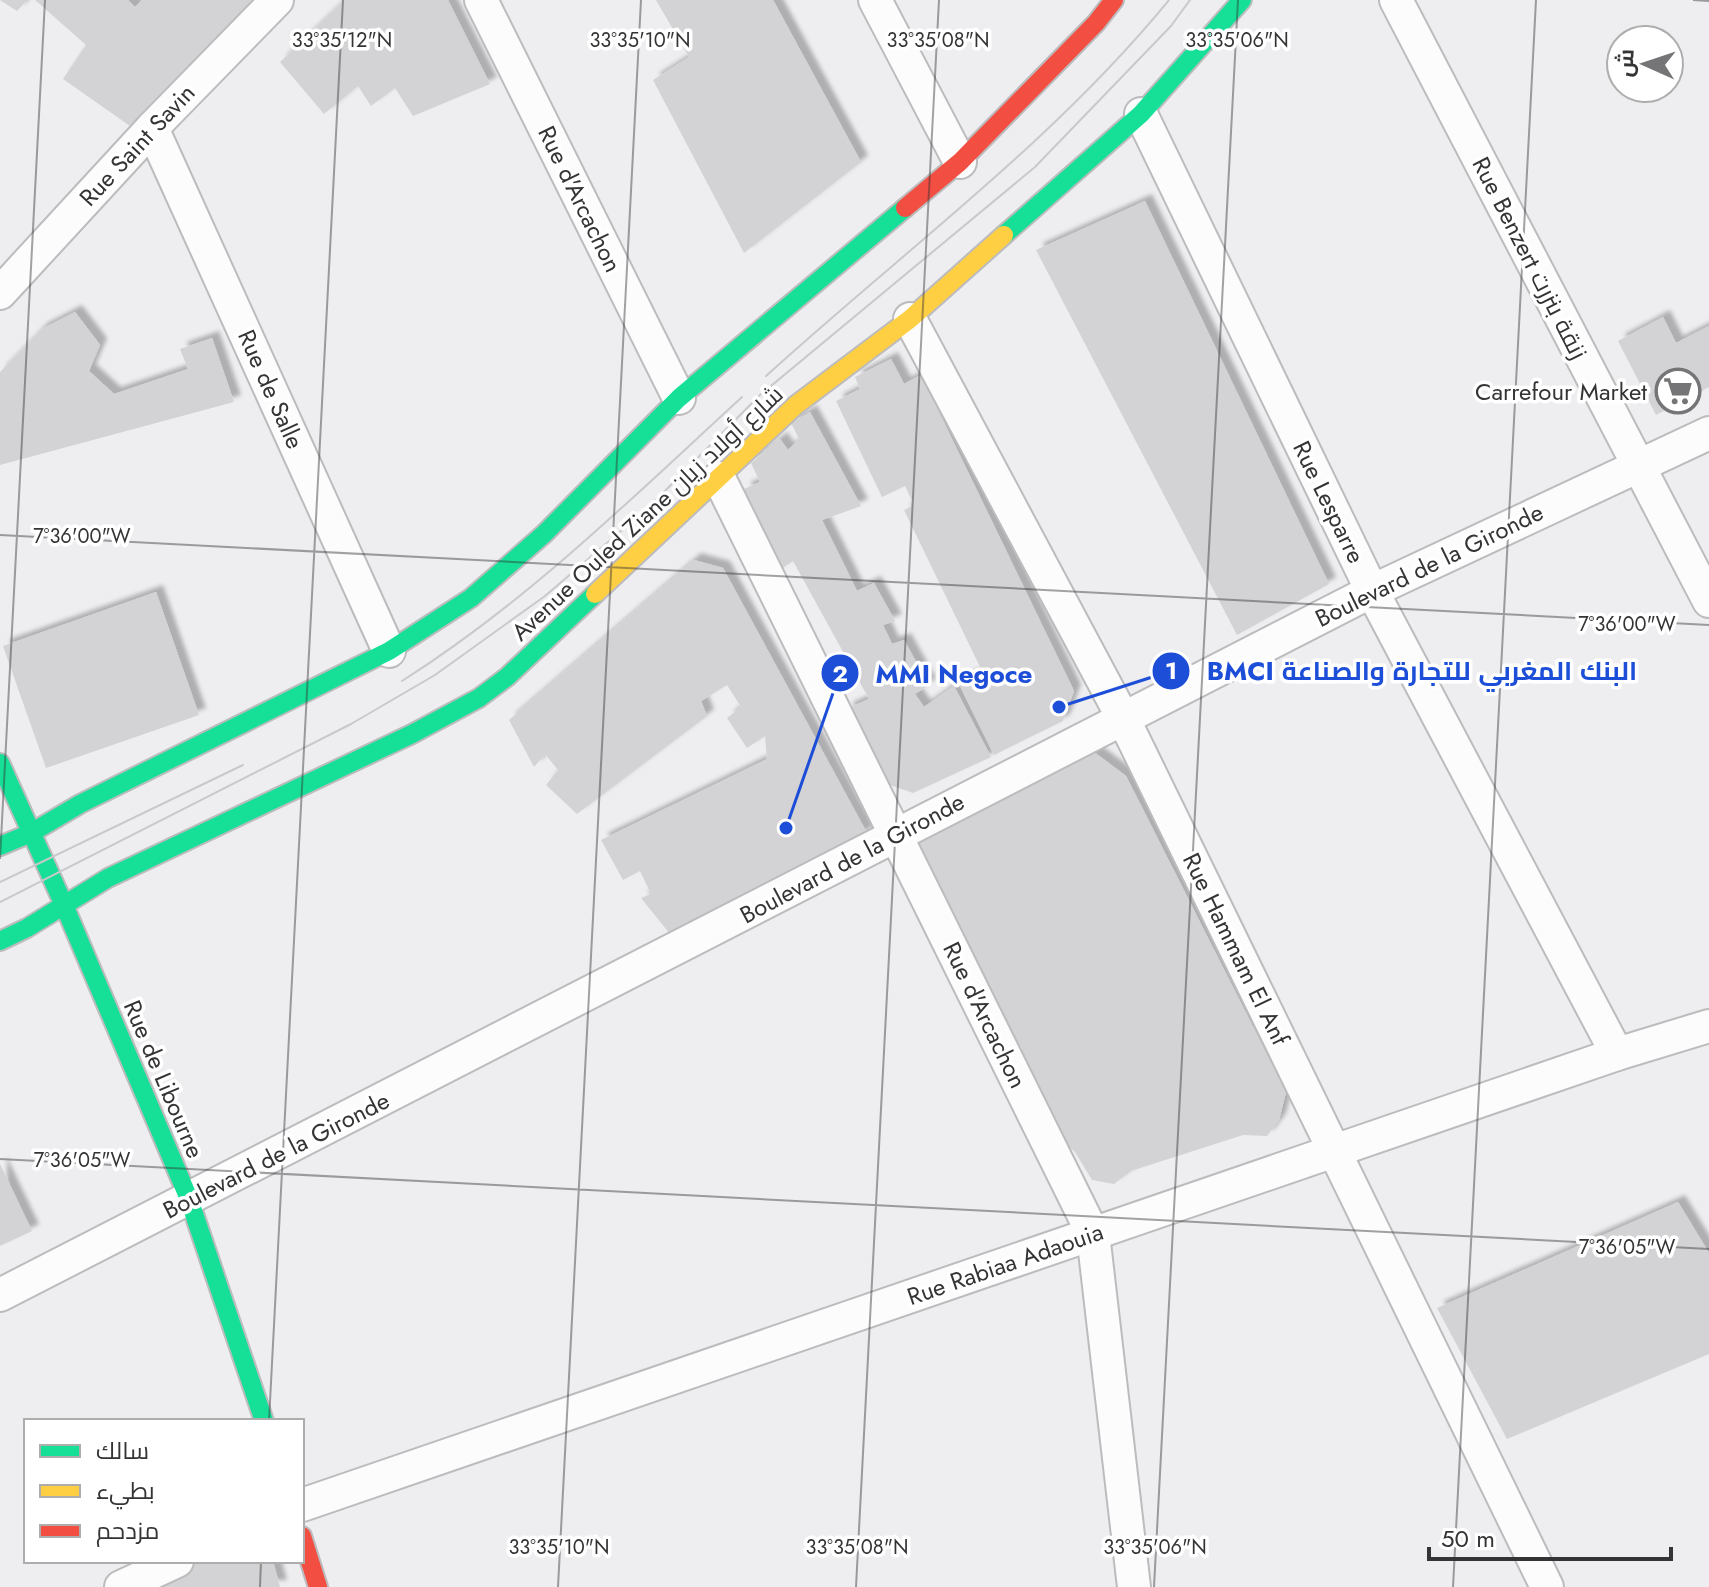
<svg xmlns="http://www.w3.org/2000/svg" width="1709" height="1587" viewBox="0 0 1709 1587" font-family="Jost,Cairo,sans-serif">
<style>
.building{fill:#d3d2d4;filter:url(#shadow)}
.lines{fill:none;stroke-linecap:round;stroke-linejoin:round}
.street-casing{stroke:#bcbbbd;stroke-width:36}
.fast-casing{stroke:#bcbbbd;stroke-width:22}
.slow-casing{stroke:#bcbbbd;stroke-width:22}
.jam-casing{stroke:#bcbbbd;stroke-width:22}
.street{stroke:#fcfcfd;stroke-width:32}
.fast{stroke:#16e098;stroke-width:18}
.slow{stroke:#ffcf43;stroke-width:18}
.jam{stroke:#f24e42;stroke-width:18}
.tram{stroke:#c9c8ca;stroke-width:2}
.ticks{fill:none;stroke:#343335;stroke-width:2;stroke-opacity:0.45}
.labels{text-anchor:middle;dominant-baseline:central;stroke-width:7;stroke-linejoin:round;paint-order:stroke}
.street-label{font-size:24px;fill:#343335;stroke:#fff}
.poi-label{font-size:24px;fill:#343335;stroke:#fff;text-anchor:end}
.ticks-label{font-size:20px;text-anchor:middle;fill:#343335;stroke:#fff;stroke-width:7;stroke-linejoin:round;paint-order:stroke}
.leader{fill:none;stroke:#1d4ed8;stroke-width:3}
.callout-dot{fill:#1d4ed8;stroke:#fff;stroke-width:3}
.mark-label{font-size:24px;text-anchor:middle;font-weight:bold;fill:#fff}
.callout-label{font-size:26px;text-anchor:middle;font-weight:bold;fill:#1d4ed8;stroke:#fff;stroke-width:7;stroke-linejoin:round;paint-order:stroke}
</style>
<defs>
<filter id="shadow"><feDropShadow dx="7" dy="-7" stdDeviation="2" flood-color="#0004"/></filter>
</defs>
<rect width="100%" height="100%" fill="#eeedf0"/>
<g class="building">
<path d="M 0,0 L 27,0 L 17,11 Z"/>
<path d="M 35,0 L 128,0 L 135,7 L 142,0 L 252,0 L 130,126 L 63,79 L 86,45 Z"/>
<path d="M 345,0 L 448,0 L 490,84 L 413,116 L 395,88 L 371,106 L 358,86 L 324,114 L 280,62 Z"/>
<path d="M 656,0 L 773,0 L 861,162 L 744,253 L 653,80 L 689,57 Z"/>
<path d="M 1145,201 L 1329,584 L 1237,635 L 1036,250 Z"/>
<path d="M 75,312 L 100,345 L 89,371 L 114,394 L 188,369 L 180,349 L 212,338 L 234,402 L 0,465 L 0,372 L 42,329 Z"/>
<path d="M 1663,317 L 1676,343 L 1709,326 L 1709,387 L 1656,415 L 1618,341 Z"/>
<path d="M 891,359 L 904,384 L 921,375 L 1074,691 L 1063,721 L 994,755 L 958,682 L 982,671 L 904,510 L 914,505 L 905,486 L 882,497 L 836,401 L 860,389 L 855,377 Z"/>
<path d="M 810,412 L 861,506 L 822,520 L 857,591 L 874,583 L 895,621 L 883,625 L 892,644 L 904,640 L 929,685 L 915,694 L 924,707 L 954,686 L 991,757 L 913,793 L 878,781 L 846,709 L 869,699 L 793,561 L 783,568 L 744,489 L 760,482 L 751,463 L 780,439 L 788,450 L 799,439 L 791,423 Z"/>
<path d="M 694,560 L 723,568 L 867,833 L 674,939 L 641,898 L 651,894 L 640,871 L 623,880 L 601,840 L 767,759 L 765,736 L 747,748 L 727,718 L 741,707 L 727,685 L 701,701 L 707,716 L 577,814 L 546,785 L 558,770 L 545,754 L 534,767 L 509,720 Z"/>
<path d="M 156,592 L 199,715 L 46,768 L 3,646 Z"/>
<path d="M 1079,741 L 1126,776 L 1286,1092 L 1279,1120 L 1267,1136 L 1243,1135 L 1131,1171 L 1114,1184 L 1092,1180 L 1075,1152 L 1052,1131 L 1024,1062 L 1021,1047 L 1010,1037 L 905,829 Z"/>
<path d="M 0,1164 L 32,1231 L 0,1246 Z"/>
<path d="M 1678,1202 L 1709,1253 L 1709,1354 L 1507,1439 L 1437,1308 Z"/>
<path d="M 192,1561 L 273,1561 L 280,1587 L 138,1587 Z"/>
</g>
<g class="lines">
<g class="street-casing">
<g id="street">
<path d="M 481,0 L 679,398"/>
<path d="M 875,0 L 960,162"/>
<path d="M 1396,0 L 1709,601"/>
<path d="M 1141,114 L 1372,591 L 1617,1054"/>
<path d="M 152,128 L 389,651"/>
<path d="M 0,293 L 152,128 L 277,0"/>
<path d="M 910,319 L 1123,718 L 1547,1587"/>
<path d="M 719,478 L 1093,1234 L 1134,1587"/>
<path d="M 0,1295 L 1372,591 L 1709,433"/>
<path d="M 302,1505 L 1617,1054 L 1709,1026"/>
<path d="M 121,1587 L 177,1561"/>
</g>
</g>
<g class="fast-casing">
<g id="fast">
<path d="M 1004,235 L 1141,114 L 1242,0"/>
<path d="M 0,763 L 64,905 L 189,1199 L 264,1421"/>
<path d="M 0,846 L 31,833 L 80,804 L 389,651 L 471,598 L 544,534 L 679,398 L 905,208"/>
<path d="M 0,941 L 27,928 L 108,878 L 412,734 L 479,698 L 507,677 L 595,594"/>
</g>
</g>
<g class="slow-casing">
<path id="slow" d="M 595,594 L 796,405 L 910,319 L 1004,235"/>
</g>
<g class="jam-casing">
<g id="jam">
<path d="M 905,208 L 960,162 L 1096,23 L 1114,0"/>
<path d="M 302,1536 L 318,1587"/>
</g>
</g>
<use href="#street" class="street"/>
<use href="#fast" class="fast"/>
<use href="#slow" class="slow"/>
<use href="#jam" class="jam"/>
<g class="tram">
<path d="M 766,376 C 902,252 1051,144 1169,0"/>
<path d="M 402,681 C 527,602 633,497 742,397"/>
<path d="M 0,882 L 243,765"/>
<path d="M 0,902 L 351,724 L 435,675 L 545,596 L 649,507 L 760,395 L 1035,167 L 1171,26 L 1190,0"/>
</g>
</g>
<path class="ticks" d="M 1693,0 L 1709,1M 0,535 L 1709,625M 0,859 L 45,0M 0,1159 L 1709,1249M 269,1421 L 343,0M 260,1587 L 261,1561M 558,1587 L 641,0M 856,1587 L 939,0M 1154,1587 L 1238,0M 1453,1587 L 1536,0"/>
<defs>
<g id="supermarket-ring" transform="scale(2.3)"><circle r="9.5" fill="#fff" stroke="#757476" stroke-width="1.5"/><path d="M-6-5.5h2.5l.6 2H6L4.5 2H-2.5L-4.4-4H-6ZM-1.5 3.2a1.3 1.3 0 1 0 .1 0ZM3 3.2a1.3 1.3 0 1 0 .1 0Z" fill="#757476"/></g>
</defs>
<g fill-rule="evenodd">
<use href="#supermarket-ring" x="1678" y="391"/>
</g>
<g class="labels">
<g class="street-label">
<text transform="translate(137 145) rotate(-47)">Rue Saint Savin</text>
<text transform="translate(580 199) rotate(64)">Rue d'Arcachon</text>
<text transform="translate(1530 258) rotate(63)">Rue Benzert زنقة بنزرت</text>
<text transform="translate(271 389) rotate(66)">Rue de Salle</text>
<text transform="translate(1329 502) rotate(64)">Rue Lesparre</text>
<text transform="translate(647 513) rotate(-43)">Avenue Ouled Ziane شارع أولاد زيان</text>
<text transform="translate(1429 565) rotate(-26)">Boulevard de la Gironde</text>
<text transform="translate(852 858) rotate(-28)">Boulevard de la Gironde</text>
<text transform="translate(1236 949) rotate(64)">Rue Hammam El Anf</text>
<text transform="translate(985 1015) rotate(64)">Rue d'Arcachon</text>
<text transform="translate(164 1079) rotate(67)">Rue de Libourne</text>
<text transform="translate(276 1155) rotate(-27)">Boulevard de la Gironde</text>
<text transform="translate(1005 1264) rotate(-19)">Rue Rabiaa Adaouia</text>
</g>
<g class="poi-label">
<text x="1647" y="391">Carrefour Market</text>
</g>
</g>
<g class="ticks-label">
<text x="342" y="47">33°35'12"N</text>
<text x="640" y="47">33°35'10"N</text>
<text x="938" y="47">33°35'08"N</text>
<text x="1237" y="47">33°35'06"N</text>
<text x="82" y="543">7°36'00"W</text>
<text x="1627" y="631">7°36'00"W</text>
<text x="82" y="1167">7°36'05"W</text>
<text x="1627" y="1254">7°36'05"W</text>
<text x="559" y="1554">33°35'10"N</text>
<text x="857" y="1554">33°35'08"N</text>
<text x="1155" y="1554">33°35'06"N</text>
</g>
<path class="leader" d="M1059 707L1171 671M786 828L840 673"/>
<g class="callout-dot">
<circle cx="1059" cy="707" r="8"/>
<circle cx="786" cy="828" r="8"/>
<circle cx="1171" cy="671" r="20"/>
<circle cx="840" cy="673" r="20"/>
</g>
<g class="mark-label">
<text x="1171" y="679">1</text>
<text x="840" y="682">2</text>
</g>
<g class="callout-label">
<text x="1422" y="680">BMCI البنك المغربي للتجارة والصناعة</text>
<text x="954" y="683">MMI Negoce</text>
</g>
<rect x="24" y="1419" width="280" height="144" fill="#ffffff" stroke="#aeadae" stroke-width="2"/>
<rect x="40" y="1445" width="40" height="12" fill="#16e098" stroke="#aeadae" stroke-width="2"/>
<text x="96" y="1459" font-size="24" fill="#343335">سالك</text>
<rect x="40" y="1485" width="40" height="12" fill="#ffcf43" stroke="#aeadae" stroke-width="2"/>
<text x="96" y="1499" font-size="24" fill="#343335">بطيء</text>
<rect x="40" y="1525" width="40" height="12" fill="#f24e42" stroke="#aeadae" stroke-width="2"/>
<text x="96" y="1539" font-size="24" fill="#343335">مزدحم</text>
<g transform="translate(1645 64) rotate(273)"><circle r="38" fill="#ffffff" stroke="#aeadae" stroke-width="2"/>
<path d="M0-6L14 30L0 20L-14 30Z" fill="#757476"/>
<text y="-12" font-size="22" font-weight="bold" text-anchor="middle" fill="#343335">ش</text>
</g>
<path d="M1429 1547v12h242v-12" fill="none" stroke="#343335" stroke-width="4"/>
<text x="1441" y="1547" font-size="24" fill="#343335" stroke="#ffffff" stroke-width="6" paint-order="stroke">50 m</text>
</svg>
